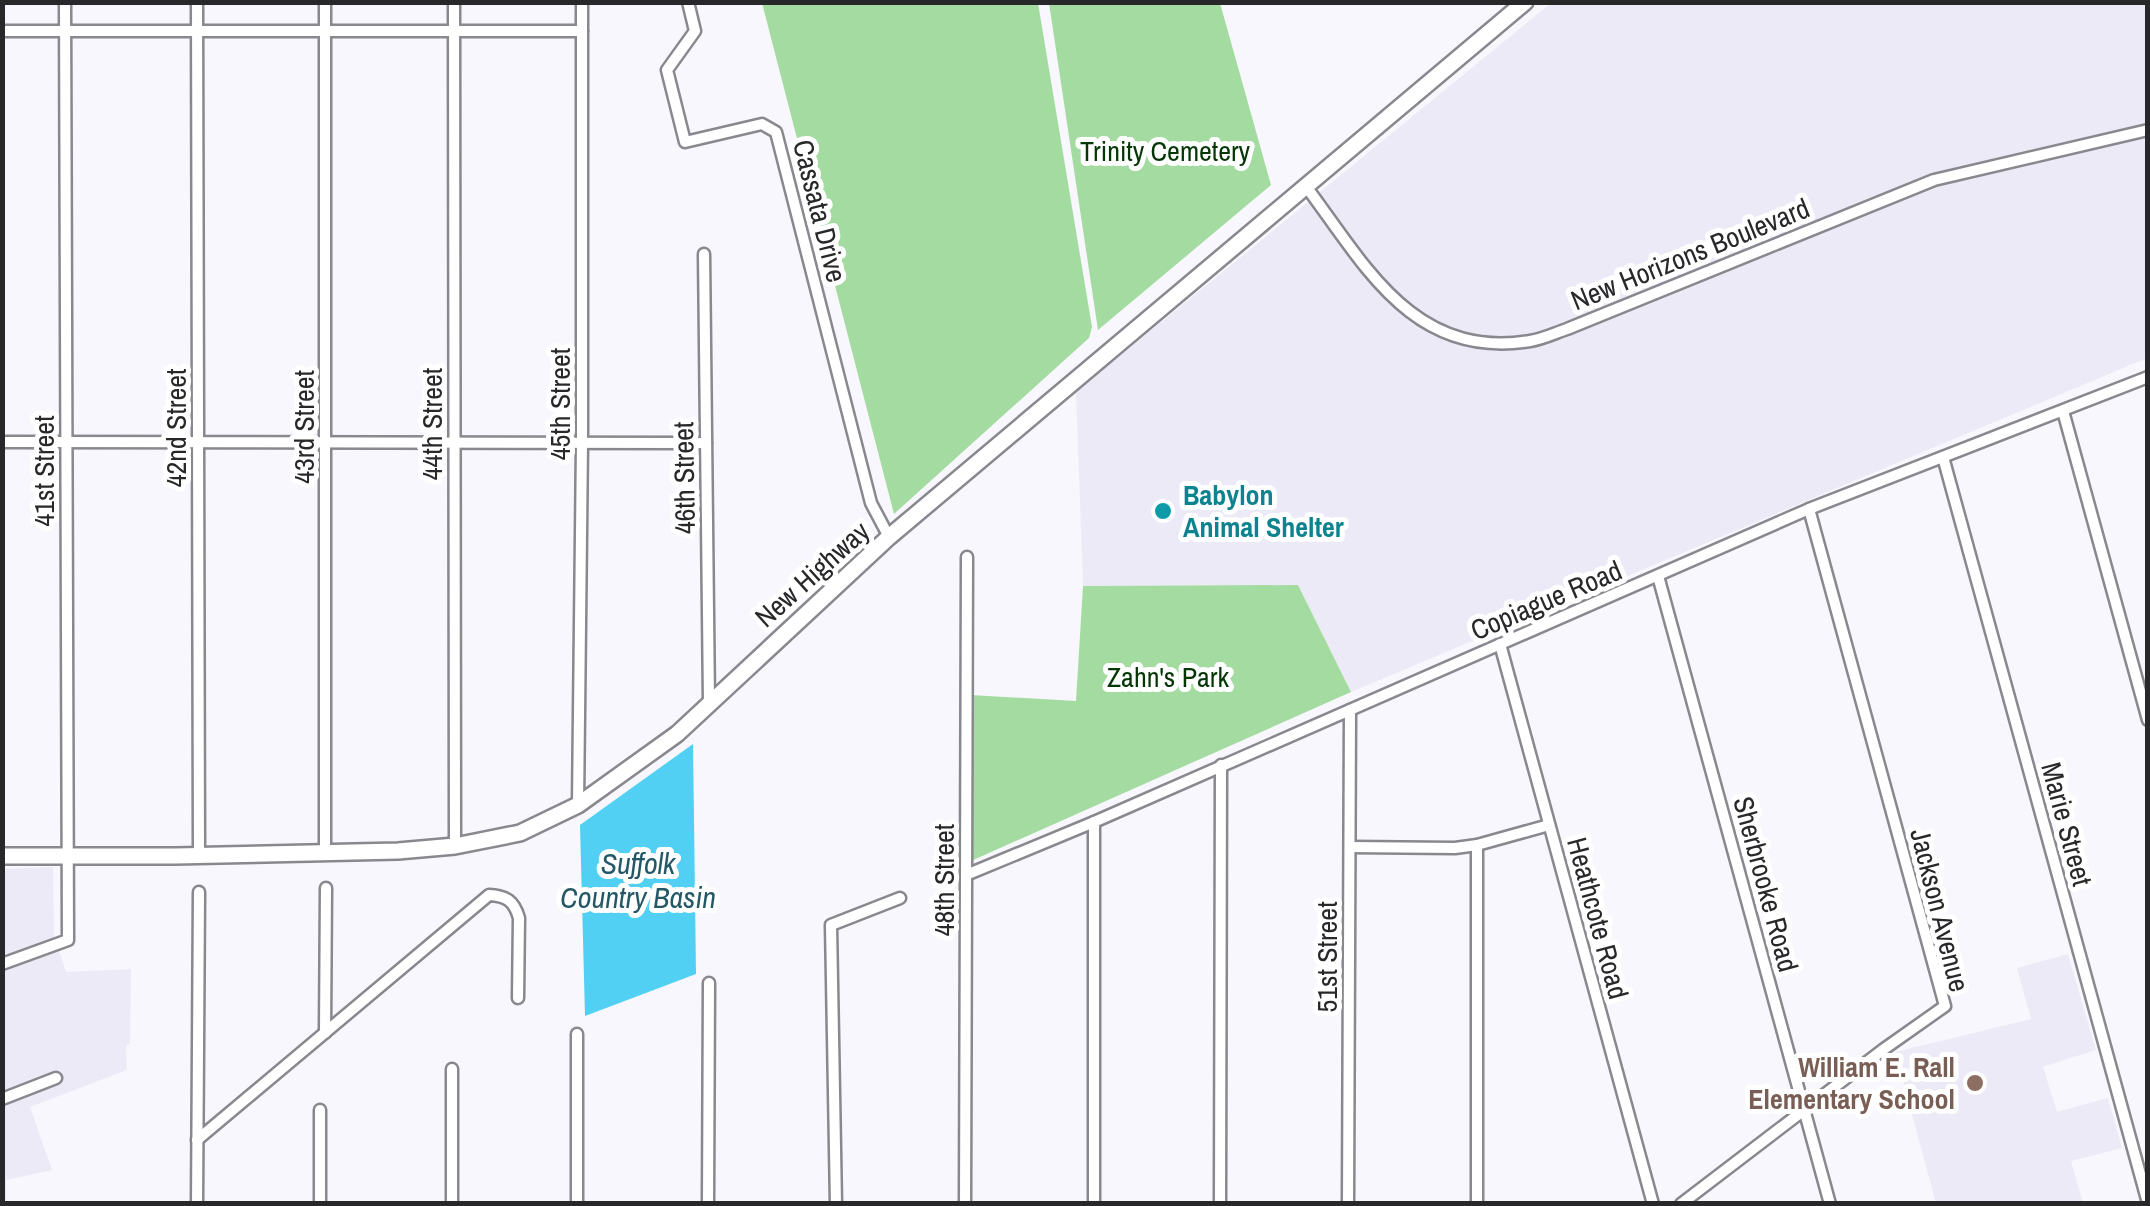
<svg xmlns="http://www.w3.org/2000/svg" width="2150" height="1206" viewBox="0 0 2150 1206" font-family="'Archivo Narrow',sans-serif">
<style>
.built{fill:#edeaf8}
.green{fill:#a4dba1}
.water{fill:#51d0f3}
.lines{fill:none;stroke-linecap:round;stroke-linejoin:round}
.street-casing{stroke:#89888e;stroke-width:15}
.secondary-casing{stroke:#89888e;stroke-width:20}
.street{stroke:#fff;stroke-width:10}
.secondary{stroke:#fff;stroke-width:15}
.culture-dot{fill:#0f9aa8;stroke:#fff;stroke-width:4}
.education-dot{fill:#8d6e63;stroke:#fff;stroke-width:4}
.labels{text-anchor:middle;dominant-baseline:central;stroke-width:10;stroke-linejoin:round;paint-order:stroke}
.park-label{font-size:28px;fill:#053606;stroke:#fff}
.street-label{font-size:28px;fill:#28272a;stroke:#fff}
.culture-label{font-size:28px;font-weight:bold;fill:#0d838f;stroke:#fff;text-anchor:start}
.education-label{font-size:28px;font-weight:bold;fill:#785e54;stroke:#fff;text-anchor:end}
.water-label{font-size:30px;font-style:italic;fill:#245867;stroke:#fff}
</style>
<rect width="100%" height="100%" fill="#f8f7fd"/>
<g class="built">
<path d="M 1551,3 L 2147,3 L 2147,358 L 1351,692 L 1298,585 L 1083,586 L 1076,392 Z"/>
<path d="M 53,867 L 54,935 L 66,972 L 131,969 L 130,1044 L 126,1045 L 127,1070 L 30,1107 L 52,1170 L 6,1180 L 6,1204 L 2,1203 L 2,869 Z"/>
<path d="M 2068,954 L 2096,1050 L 2043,1067 L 2057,1112 L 2108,1098 L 2122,1148 L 2071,1161 L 2083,1203 L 1936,1203 L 1895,1052 L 2031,1019 L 2017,968 Z"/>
</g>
<g class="green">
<path d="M 762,3 L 1038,3 L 1092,327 L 1089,338 L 894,514 Z"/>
<path d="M 1049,3 L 1220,3 L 1271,185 L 1098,330 Z"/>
<path d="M 1298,585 L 1351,692 L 971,861 L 970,695 L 1076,701 L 1083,586 Z"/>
</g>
<path class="water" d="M 693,744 L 696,974 L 585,1016 L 580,825 Z"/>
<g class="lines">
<g class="street-casing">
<g id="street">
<path d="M 197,2 L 199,854"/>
<path d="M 454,2 L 455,846"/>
<path d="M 688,2 L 695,31 L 667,70 L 685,142 L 762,124 L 776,132 L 871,503 L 889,537"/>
<path d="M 2,31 L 582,31"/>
<path d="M 1305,185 C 1365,265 1413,360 1530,341 C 1543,339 1555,333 1567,329 L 1934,180 L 2148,130"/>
<path d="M 704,254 L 709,702"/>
<path d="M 2063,411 L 2148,720"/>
<path d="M 2,442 L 706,443"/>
<path d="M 1943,457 L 2148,1203"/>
<path d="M 1658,576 L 1830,1204"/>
<path d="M 1500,644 L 1653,1204"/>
<path d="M 578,805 L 582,443 L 582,2"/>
<path d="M 1477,845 L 1477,1204"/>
<path d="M 1350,847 L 1455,848 L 1477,845 L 1549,825"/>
<path d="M 325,851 L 325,2"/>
<path d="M 966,875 L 1094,822 L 1809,509 L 2148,377"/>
<path d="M 2,964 L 68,940 L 65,2"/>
<path d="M 325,1033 L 326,888"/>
<path d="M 577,1034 L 577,1204"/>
<path d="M 452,1069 L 452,1204"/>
<path d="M 2,1099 L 56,1078"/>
<path d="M 320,1110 L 320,1204"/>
<path d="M 197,1140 L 489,895 C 507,896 514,901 519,918 L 518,998"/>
<path d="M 197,1204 L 199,892"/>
<path d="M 708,1204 L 709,983"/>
<path d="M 836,1204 L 831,925 L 900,898"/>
<path d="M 965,1204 L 967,557"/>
<path d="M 1094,1204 L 1094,822"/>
<path d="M 1220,1204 L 1221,765"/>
<path d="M 1348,1204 L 1350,710"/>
<path d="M 1681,1204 L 1884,1049 L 1945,1006 L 1809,509"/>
</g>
</g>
<g class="secondary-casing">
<path id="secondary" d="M 2,856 L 175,856 L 398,851 L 455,846 L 520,833 L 578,805 L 677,734 L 889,537 L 1525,2"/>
</g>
<use href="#street" class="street"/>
<use href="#secondary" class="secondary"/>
</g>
<circle class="culture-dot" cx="1163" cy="511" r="10"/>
<circle class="education-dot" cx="1975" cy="1083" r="10"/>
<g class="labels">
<g class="park-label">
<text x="1165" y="151">Trinity Cemetery</text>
<text x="1168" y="677">Zahn's Park</text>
</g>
<g class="street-label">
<text transform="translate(820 211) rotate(76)">Cassata Drive</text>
<text transform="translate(1690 254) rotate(-22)">New Horizons Boulevard</text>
<text transform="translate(560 404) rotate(-90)">45th Street</text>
<text transform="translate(432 424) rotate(-90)">44th Street</text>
<text transform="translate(304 427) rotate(-90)">43rd Street</text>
<text transform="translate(176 428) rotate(-90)">42nd Street</text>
<text transform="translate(44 471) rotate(-90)">41st Street</text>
<text transform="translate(684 478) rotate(-91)">46th Street</text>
<text transform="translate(812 574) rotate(-42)">New Highway</text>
<text transform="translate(1546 600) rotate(-23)">Copiague Road</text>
<text transform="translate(2067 824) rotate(75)">Marie Street</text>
<text transform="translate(944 880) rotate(-90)">48th Street</text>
<text transform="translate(1766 884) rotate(75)">Sherbrooke Road</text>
<text transform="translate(1940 910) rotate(76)">Jackson Avenue</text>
<text transform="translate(1598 918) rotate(75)">Heathcote Road</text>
<text transform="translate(1327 957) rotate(-90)">51st Street</text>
</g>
<g class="culture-label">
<text x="1183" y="495">Babylon<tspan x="1183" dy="32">Animal Shelter</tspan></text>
</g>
<g class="education-label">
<text x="1955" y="1067">William E. Rall<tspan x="1955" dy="32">Elementary School</tspan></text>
</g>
<g class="water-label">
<text x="638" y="863">Suffolk<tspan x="638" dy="34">Country Basin</tspan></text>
</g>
</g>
<rect width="2150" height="1206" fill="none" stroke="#28272a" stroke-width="10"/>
</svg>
